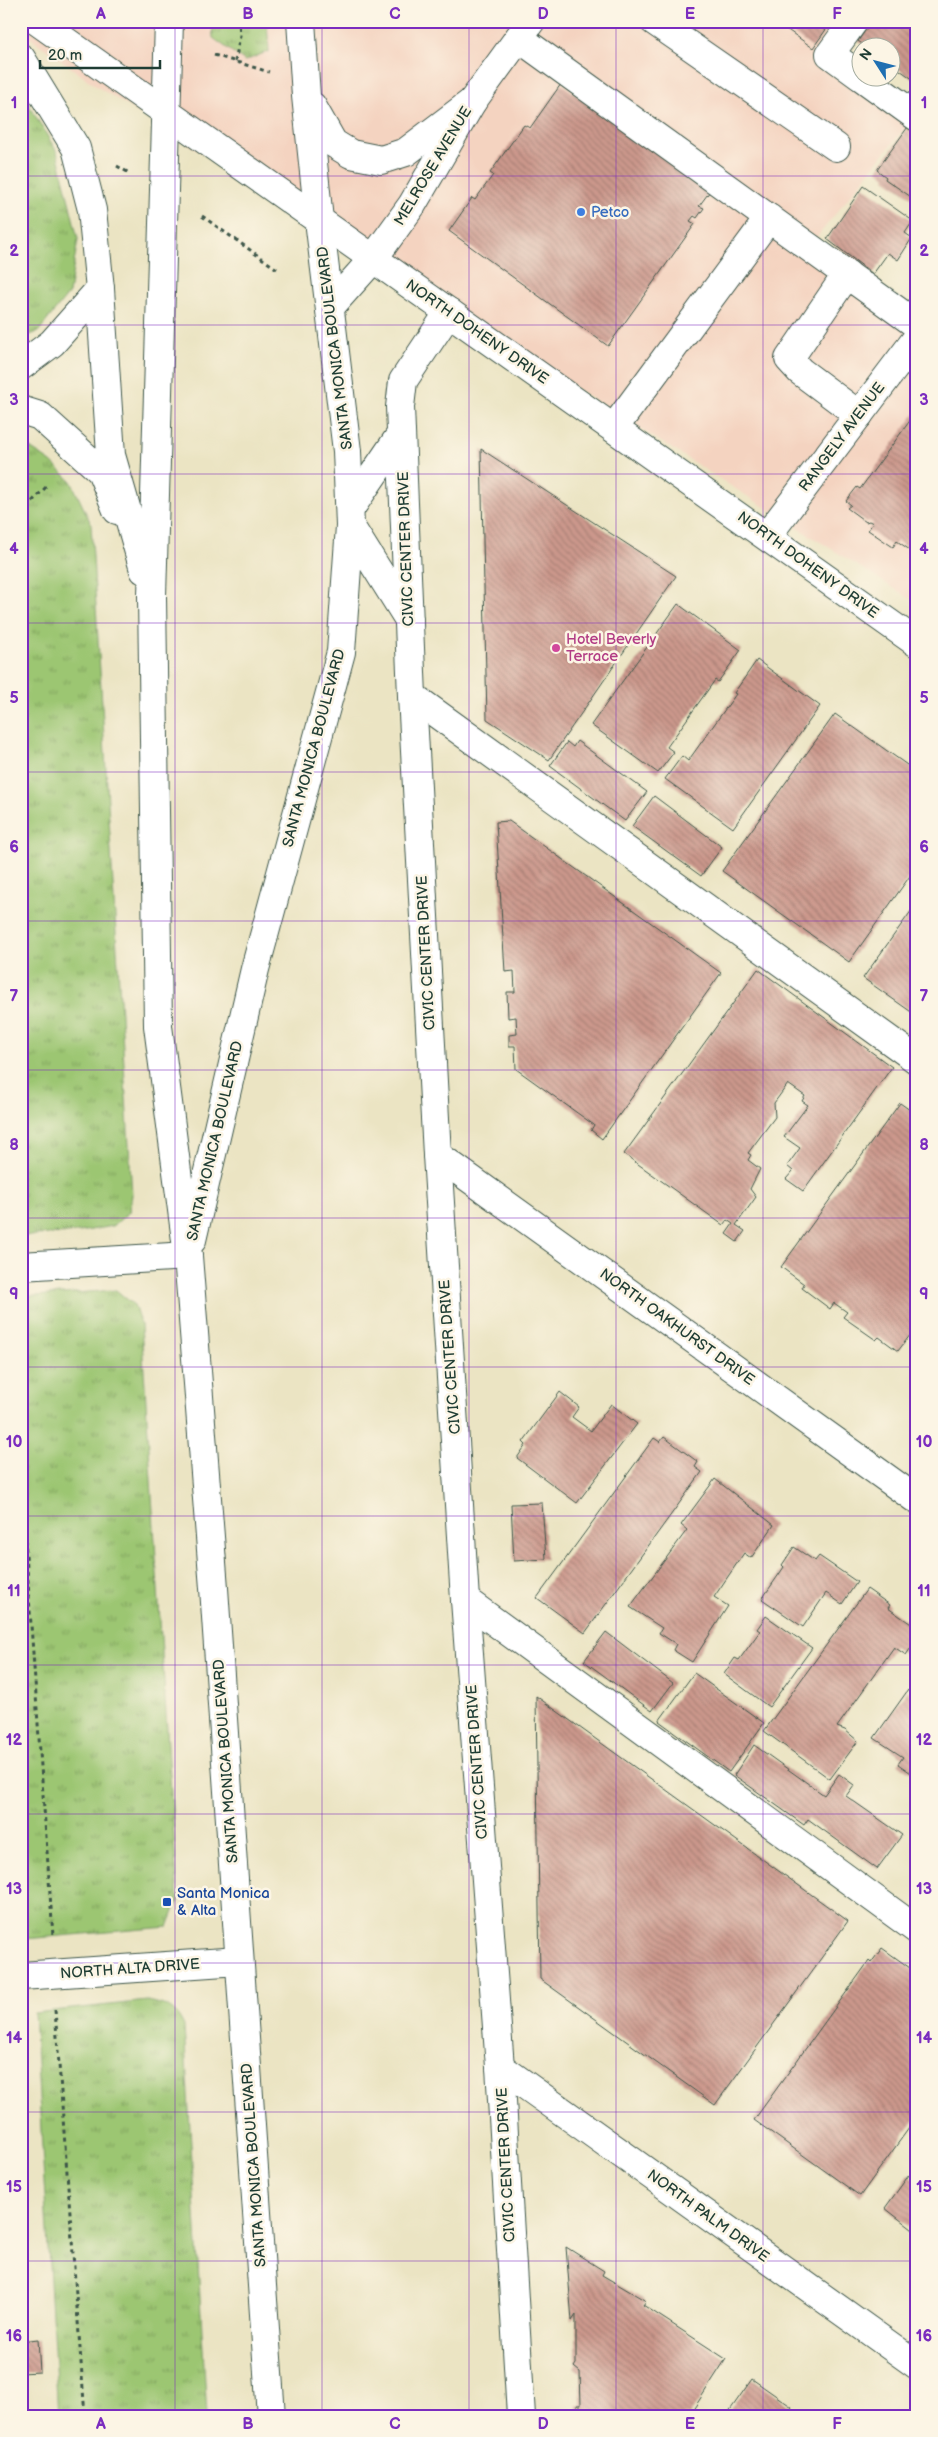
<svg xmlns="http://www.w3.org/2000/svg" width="938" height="2437" viewBox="0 0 938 2437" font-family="'Balsamiq Sans',sans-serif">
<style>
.built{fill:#f4d3c0}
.park{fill:url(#park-tufts);stroke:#5e8253}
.building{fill:url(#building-back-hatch)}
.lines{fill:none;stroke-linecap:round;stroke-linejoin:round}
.minor-casing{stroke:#3e5649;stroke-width:30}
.major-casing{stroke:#3e5649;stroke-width:30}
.path{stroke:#3e5649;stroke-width:3;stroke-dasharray:4 4;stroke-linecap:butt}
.minor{stroke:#fff;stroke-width:28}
.major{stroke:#fff;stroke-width:28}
.grid{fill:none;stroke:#7b2cbf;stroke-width:1;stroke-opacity:0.55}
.shop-dot{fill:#3f7fe0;stroke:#fcf5e5;stroke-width:2}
.hotel-dot{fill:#d1479c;stroke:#fcf5e5;stroke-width:2}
.transit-dot{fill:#1a4fb4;stroke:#fcf5e5;stroke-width:2}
.labels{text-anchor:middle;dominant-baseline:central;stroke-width:5;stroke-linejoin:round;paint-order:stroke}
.street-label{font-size:15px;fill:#1f3d34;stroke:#fcf5e5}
.shop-label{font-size:15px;fill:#366cbe;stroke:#fcf5e5;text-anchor:start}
.hotel-label{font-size:15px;fill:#b23c85;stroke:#fcf5e5;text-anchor:start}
.transit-label{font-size:15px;fill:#164399;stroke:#fcf5e5;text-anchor:start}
.neatline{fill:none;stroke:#7b2cbf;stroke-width:2}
.grid-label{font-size:16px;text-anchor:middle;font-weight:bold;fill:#7b2cbf}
</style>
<defs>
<pattern id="park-tufts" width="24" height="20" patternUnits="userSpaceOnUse" patternTransform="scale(1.25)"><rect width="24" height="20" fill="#9cc672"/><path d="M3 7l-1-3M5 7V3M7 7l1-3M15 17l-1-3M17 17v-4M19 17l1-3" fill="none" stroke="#7fa25e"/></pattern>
<pattern id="building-back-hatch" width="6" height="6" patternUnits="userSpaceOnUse" patternTransform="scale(1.25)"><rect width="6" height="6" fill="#cc988c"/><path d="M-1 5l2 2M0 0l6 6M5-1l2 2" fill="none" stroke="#a57d73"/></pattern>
</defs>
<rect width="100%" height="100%" fill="#fcf5e5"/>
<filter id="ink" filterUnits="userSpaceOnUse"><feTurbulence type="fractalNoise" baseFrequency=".02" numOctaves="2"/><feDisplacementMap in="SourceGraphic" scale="10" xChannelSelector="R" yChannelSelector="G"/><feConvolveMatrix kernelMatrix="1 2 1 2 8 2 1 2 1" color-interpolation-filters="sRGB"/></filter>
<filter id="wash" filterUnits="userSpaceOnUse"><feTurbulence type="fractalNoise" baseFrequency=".0096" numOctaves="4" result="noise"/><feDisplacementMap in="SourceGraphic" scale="20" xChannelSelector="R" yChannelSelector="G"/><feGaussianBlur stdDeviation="1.12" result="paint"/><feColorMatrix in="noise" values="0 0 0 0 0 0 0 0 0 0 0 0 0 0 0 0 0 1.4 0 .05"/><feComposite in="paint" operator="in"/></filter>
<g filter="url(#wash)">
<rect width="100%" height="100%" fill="#ebe4c3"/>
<path class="built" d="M 21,21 L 856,21 L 828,60 L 912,119 L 809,247 L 917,328 L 917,603 L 96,86 L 21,31 Z"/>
<g class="park">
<path d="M 212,21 L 267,21 L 269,51 L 245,61 L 213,38 Z"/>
<path d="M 21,92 L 57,152 L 78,239 L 69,293 L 38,332 L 21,338 Z"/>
<path d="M 21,442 L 51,462 L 71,481 L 91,524 L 132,1195 L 129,1212 L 113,1226 L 80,1232 L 21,1236 Z"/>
<path d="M 116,1290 L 134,1305 L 141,1324 L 178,1901 L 168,1927 L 24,1939 L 21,1898 L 21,1297 Z"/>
<path d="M 147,2001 C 167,2005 175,2007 184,2026 L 207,2416 L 58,2416 L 34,2013 Z"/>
</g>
<g id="blocks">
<g class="building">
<path d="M 775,21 L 832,21 L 813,48 Z"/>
<path d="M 872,21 L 917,21 L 917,76 L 914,80 L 890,63 L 890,48 L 868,48 L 858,41 Z"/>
<path d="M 561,84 L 710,191 L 699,206 L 704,208 L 697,218 L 694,216 L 690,221 L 695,224 L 608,346 L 449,231 L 472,198 L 475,200 L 493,175 L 490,173 L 524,125 L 530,128 Z"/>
<path d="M 915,117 L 917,118 L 917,201 L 885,179 L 886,177 L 877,170 Z"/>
<path d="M 863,186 L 913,221 L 905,233 L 912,238 L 898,260 L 888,253 L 873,274 L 827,239 Z"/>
<path d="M 917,411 L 917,555 L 897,541 L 893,547 L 868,530 L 873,523 L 869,521 L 866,522 L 847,508 L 851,505 L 846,501 L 857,487 L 860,489 Z"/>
<path d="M 481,449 L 676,576 L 549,760 L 487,719 Z"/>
<path d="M 678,604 L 741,650 L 718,682 L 715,680 L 667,747 L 674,752 L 658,773 L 591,725 Z"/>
<path d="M 757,660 L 820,706 L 733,828 L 665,779 L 682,756 L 688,761 L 736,694 L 734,693 Z"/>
<path d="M 835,714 L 917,772 L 917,866 L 849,962 L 722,871 Z"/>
<path d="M 577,741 L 647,792 L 625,821 L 550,766 L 567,742 L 573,747 Z"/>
<path d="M 654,796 L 722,847 L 701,876 L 632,826 Z"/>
<path d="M 509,821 L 721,973 L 602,1139 L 591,1130 L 594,1125 L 516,1069 L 515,1046 L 509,1046 L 509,1035 L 517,1034 L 516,1017 L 508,1018 L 507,992 L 515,992 L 514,971 L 505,972 L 496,822 Z"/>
<path d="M 917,903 L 917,1016 L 863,978 Z"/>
<path d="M 758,969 L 892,1067 L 803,1191 L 786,1179 L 793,1171 L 787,1166 L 800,1148 L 784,1137 L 808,1105 L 802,1101 L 805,1096 L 788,1084 L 774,1103 L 775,1117 L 748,1153 L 751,1155 L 748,1160 L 760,1169 L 750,1189 L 756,1197 L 736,1225 L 745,1231 L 737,1242 L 726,1234 L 733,1224 L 727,1220 L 723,1225 L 624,1154 Z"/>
<path d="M 900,1103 L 917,1115 L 917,1326 L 898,1351 L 879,1337 L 876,1340 L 843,1317 L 847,1312 L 834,1303 L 830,1309 L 802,1288 L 804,1284 L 781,1267 Z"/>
<path d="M 560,1392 L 579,1407 L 572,1417 L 591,1431 L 611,1404 L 637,1424 L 577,1503 L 517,1458 L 526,1445 L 523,1442 Z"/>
<path d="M 664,1437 L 698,1462 L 695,1467 L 702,1472 L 585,1633 L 537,1598 L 654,1438 L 660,1442 Z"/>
<path d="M 715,1479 L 774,1525 L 751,1558 L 744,1553 L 714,1597 L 728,1606 L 692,1662 L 673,1650 L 676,1644 L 659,1633 L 662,1628 L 630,1607 L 687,1530 L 681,1525 Z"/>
<path d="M 542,1503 L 546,1559 L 514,1561 L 511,1504 Z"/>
<path d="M 794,1547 L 815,1561 L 819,1556 L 857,1582 L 842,1604 L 826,1593 L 803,1627 L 762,1599 L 784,1567 L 782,1565 Z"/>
<path d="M 867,1589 L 890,1605 L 888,1608 L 917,1628 L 917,1639 L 906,1655 L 894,1647 L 837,1727 L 845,1730 L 858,1741 L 830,1779 L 764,1731 Z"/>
<path d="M 766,1616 L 812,1648 L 769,1707 L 724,1674 L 735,1658 L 739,1660 L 760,1631 L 757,1629 Z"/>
<path d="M 606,1632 L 673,1683 L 652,1711 L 584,1661 Z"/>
<path d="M 694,1673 L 764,1723 L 729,1772 L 659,1721 Z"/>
<path d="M 917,1687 L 917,1777 L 898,1764 L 903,1757 L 874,1738 L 908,1690 L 912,1694 Z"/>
<path d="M 536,1696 L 848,1921 L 715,2105 L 540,1979 Z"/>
<path d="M 754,1745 L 824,1795 L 839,1774 L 854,1785 L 846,1796 L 902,1835 L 877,1869 L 808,1819 L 804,1825 L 734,1775 Z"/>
<path d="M 882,1948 L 917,1973 L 917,2117 L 860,2196 L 754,2120 L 869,1961 L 871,1963 Z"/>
<path d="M 909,2175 L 914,2179 L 917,2175 L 917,2233 L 885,2208 Z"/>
<path d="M 566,2247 L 604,2271 L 602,2275 L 646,2301 L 643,2305 L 726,2359 L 689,2416 L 577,2416 L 577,2405 L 581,2405 L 580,2372 L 574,2367 L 576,2364 L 576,2315 L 572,2321 Z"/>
<path d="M 38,2339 L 40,2372 L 21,2373 L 21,2341 Z"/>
<path d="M 752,2379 L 792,2407 L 786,2416 L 726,2416 Z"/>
</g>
</g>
</g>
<g filter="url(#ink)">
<use href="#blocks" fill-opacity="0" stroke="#3e5649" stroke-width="1"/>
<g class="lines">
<g class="minor-casing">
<g id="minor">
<path d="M 654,21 L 836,147"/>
<path d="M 854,21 L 830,54 L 860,76"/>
<path d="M 519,38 L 917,325"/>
<path d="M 863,78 L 917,117"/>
<path d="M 847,274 L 789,359 L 800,371 L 859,415"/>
<path d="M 331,306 L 373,259 L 412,205 L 472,102 L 531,21"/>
<path d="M 449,312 L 403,381 L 400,407 L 412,696 L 437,1155 L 465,1600 L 500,2067 L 521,2416"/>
<path d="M 21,366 L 52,343 L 100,289"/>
<path d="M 21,410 L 40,416 L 101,471 L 117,510"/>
<path d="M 614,428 L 769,218"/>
<path d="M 767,536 L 917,338"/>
<path d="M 412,696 L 917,1060"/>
<path d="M 437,1155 L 917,1500"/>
<path d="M 21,1266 L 188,1256"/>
<path d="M 465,1600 L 917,1930"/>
<path d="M 21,1976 L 239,1961"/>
<path d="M 500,2067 L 917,2365"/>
</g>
</g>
<g class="major-casing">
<g id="major">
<path d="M 37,21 L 917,643"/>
<path d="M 169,21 L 152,596 L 158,1026 L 188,1256 L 214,1588 L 271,2416"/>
<path d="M 21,58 L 76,148 L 92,210 L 100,289 L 111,455 L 144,570"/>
<path d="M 312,106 L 333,143 L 351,154 L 381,160 L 406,152 L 472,102"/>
<path d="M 350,509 L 401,434"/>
<path d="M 350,526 L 409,620"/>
<path d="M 192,1240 L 255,969 L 341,652 L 350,526 L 347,451 L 319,220 L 306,96 L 301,21"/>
</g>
</g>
<g class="path">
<path d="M 214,55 L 269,72"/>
<path d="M 235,62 L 240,36 L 239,21"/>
<path d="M 117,166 L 129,173"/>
<path d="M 202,216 L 277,269"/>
<path d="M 21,513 L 47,486"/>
<path d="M 21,1483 L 53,1936"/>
<path d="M 55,2010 L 85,2416"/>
</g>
<use href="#minor" class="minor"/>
<use href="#major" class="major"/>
</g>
</g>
<path class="grid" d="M 175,21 L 175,2416M 322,21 L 322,2416M 469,21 L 469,2416M 616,21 L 616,2416M 763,21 L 763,2416M 21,176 L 917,176M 21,325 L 917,325M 21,474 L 917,474M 21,623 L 917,623M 21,772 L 917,772M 21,921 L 917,921M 21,1070 L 917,1070M 21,1218 L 917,1218M 21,1367 L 917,1367M 21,1516 L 917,1516M 21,1665 L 917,1665M 21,1814 L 917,1814M 21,1963 L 917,1963M 21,2112 L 917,2112M 21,2261 L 917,2261"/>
<circle class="shop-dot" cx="581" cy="212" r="5"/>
<circle class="hotel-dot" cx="556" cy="648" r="5"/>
<rect class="transit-dot" x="162" y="1897" width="10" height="10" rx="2.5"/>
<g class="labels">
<g class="street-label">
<text transform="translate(433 166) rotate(-59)">MELROSE AVENUE</text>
<text transform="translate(477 332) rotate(35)">NORTH DOHENY DRIVE</text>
<text transform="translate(335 348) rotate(-97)">SANTA MONICA BOULEVARD</text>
<text transform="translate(842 437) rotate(-53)">RANGELY AVENUE</text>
<text transform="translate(406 549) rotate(-92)">CIVIC CENTER DRIVE</text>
<text transform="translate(808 565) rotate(36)">NORTH DOHENY DRIVE</text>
<text transform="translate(314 748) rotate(-75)">SANTA MONICA BOULEVARD</text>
<text transform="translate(426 953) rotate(-93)">CIVIC CENTER DRIVE</text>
<text transform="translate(215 1141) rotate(-77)">SANTA MONICA BOULEVARD</text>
<text transform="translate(677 1327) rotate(36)">NORTH OAKHURST DRIVE</text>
<text transform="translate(450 1357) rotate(-94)">CIVIC CENTER DRIVE</text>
<text transform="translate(226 1761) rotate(-94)">SANTA MONICA BOULEVARD</text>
<text transform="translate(477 1762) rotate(-94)">CIVIC CENTER DRIVE</text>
<text transform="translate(130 1969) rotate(-4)">NORTH ALTA DRIVE</text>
<text transform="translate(254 2165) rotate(-94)">SANTA MONICA BOULEVARD</text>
<text transform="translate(506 2165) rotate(-93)">CIVIC CENTER DRIVE</text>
<text transform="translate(708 2216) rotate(36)">NORTH PALM DRIVE</text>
</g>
<g class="shop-label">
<text x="591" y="212">Petco</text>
</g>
<g class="hotel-label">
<text x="566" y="639">Hotel Beverly<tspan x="566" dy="17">Terrace</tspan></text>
</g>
<g class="transit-label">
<text x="177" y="1893">Santa Monica<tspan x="177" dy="17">&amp; Alta</tspan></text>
</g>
</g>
<rect width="938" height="2437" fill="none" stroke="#fcf5e5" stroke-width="55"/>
<g transform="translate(876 62) rotate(306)"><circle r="24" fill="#fcf5e5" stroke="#a4ab9e"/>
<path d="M0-4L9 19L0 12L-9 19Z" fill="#1f6fb2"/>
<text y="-8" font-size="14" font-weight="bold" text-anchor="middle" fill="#1f3d34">N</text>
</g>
<path d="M40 60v8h120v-8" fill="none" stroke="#1f3d34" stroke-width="2.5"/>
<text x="48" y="60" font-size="15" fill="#1f3d34" stroke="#fcf5e5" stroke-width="4" paint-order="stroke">20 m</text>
<rect x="28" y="28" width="882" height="2382" class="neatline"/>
<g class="grid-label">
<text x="101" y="19">A</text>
<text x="248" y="19">B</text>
<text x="395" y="19">C</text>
<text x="543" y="19">D</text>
<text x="690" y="19">E</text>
<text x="837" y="19">F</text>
<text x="14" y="108">1</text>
<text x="924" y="108">1</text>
<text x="14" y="256">2</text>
<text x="924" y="256">2</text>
<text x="14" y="405">3</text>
<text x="924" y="405">3</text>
<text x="14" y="554">4</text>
<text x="924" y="554">4</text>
<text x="14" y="703">5</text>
<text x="924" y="703">5</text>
<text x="14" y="852">6</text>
<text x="924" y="852">6</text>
<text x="14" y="1001">7</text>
<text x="924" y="1001">7</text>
<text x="14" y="1150">8</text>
<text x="924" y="1150">8</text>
<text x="14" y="1299">9</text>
<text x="924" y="1299">9</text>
<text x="14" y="1447">10</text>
<text x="924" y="1447">10</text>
<text x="14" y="1596">11</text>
<text x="924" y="1596">11</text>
<text x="14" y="1745">12</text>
<text x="924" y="1745">12</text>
<text x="14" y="1894">13</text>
<text x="924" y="1894">13</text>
<text x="14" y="2043">14</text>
<text x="924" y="2043">14</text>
<text x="14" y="2192">15</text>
<text x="924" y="2192">15</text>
<text x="14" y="2341">16</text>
<text x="924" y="2341">16</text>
<text x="101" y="2429">A</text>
<text x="248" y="2429">B</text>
<text x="395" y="2429">C</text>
<text x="543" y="2429">D</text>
<text x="690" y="2429">E</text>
<text x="837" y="2429">F</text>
</g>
</svg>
